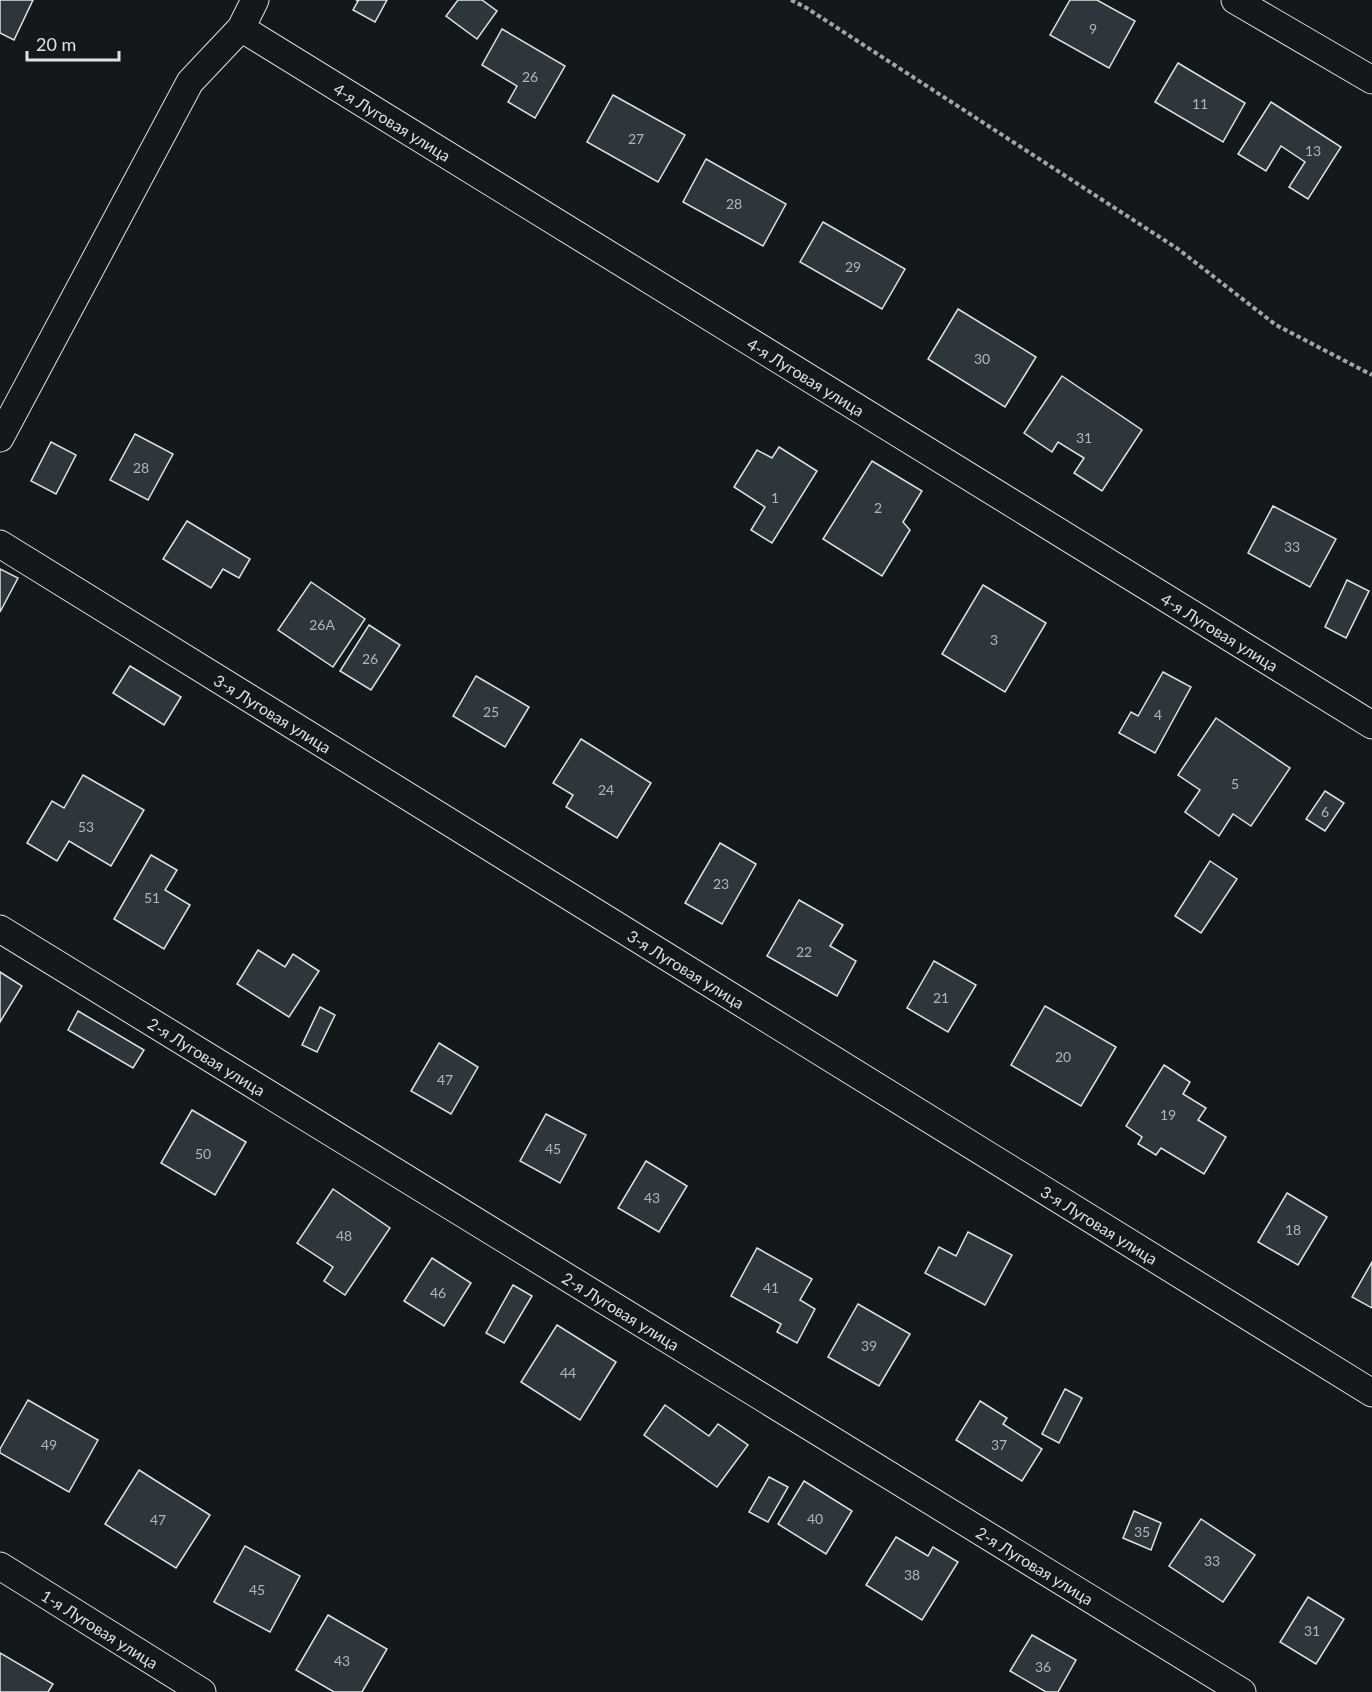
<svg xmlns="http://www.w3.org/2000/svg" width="1372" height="1692" viewBox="0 0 1372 1692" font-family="Lato,sans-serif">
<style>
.building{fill:#2c363c;stroke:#d8e6dc;stroke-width:1.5}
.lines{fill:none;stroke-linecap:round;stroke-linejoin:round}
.minor-casing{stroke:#d8e6dc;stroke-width:29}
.path{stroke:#9da8a2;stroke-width:4;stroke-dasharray:4.5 3;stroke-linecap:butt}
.minor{stroke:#14181c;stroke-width:27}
.labels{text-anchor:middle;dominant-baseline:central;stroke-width:4.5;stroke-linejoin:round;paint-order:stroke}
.number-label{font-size:14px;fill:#adbab4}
.street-label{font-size:16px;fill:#d8e6dc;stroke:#14181c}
</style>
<rect width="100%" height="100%" fill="#14181c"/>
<g class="building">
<path d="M 0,0 L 33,0 L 14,40 L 0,33 Z"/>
<path d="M 356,0 L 387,0 L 375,22 L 353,10 L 358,1 Z"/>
<path d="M 458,0 L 482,0 L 497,11 L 477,39 L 446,16 Z"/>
<path d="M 1070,0 L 1097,0 L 1135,21 L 1109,68 L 1050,35 Z"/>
<path d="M 502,29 L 565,66 L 535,118 L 508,102 L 517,86 L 482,65 Z"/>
<path d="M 1178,63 L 1245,103 L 1223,142 L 1155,102 Z"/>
<path d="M 613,95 L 685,135 L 658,182 L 587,142 Z"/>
<path d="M 1271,102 L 1341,147 L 1308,199 L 1289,187 L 1305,162 L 1281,146 L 1266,171 L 1238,154 Z"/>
<path d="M 706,159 L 786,204 L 763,246 L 683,202 Z"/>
<path d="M 823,222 L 905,269 L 882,309 L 800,262 Z"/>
<path d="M 958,309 L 1036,357 L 1005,407 L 928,359 Z"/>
<path d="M 1062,376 L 1142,430 L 1102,491 L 1074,473 L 1084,458 L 1058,442 L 1052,452 L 1024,433 Z"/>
<path d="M 135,434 L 173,454 L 148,500 L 110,480 Z"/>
<path d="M 51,442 L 76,455 L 56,494 L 31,481 Z"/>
<path d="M 779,447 L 817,471 L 772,543 L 751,530 L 765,507 L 734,487 L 757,450 L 772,458 Z"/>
<path d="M 872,461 L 922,491 L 903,522 L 910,530 L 882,576 L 823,539 Z"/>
<path d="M 1273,506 L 1336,539 L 1310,587 L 1248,553 Z"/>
<path d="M 187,521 L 250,559 L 239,578 L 223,569 L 211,588 L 163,559 Z"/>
<path d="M 0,569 L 18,578 L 0,612 Z"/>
<path d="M 1347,580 L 1369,591 L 1346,638 L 1325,627 Z"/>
<path d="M 311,582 L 365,619 L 333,667 L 278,630 Z"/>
<path d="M 983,585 L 1046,623 L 1005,692 L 942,654 Z"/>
<path d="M 369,625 L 400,645 L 371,690 L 340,671 Z"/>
<path d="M 130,666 L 181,697 L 164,725 L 113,693 Z"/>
<path d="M 1163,672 L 1191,687 L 1155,753 L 1119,733 L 1131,712 L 1138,716 Z"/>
<path d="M 476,676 L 529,707 L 505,747 L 453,716 Z"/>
<path d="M 1216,718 L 1290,768 L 1251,826 L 1233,814 L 1219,836 L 1185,812 L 1200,790 L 1178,775 Z"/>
<path d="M 581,739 L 651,783 L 617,838 L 566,807 L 573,795 L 553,783 Z"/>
<path d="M 83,775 L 144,810 L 111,866 L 69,841 L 57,861 L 27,843 L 52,801 L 64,808 Z"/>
<path d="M 1325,791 L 1344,803 L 1325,831 L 1306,819 Z"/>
<path d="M 720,843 L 756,864 L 722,924 L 685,903 Z"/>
<path d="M 151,855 L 177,870 L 165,890 L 190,905 L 164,949 L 114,919 Z"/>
<path d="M 1210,861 L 1237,879 L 1201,933 L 1175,916 Z"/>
<path d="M 799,900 L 843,925 L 830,946 L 856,961 L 837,996 L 767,956 Z"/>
<path d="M 258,950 L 285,967 L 293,954 L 319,971 L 289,1017 L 237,984 Z"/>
<path d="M 934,961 L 976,985 L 948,1032 L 907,1008 Z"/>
<path d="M 0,972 L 22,986 L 0,1022 Z"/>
<path d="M 1045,1006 L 1116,1047 L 1081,1106 L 1011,1065 Z"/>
<path d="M 320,1007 L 335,1015 L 317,1052 L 302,1045 Z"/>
<path d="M 78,1011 L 144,1050 L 133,1068 L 68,1030 Z"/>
<path d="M 439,1043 L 478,1067 L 451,1114 L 411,1091 Z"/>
<path d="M 1164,1065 L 1190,1082 L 1183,1094 L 1206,1108 L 1198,1120 L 1226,1137 L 1204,1174 L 1161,1148 L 1156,1155 L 1138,1144 L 1142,1137 L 1126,1126 Z"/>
<path d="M 192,1110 L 246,1142 L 215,1195 L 161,1163 Z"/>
<path d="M 546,1114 L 586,1135 L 560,1183 L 520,1161 Z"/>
<path d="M 646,1161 L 687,1186 L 659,1232 L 618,1208 Z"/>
<path d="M 333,1189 L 390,1228 L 345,1295 L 324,1281 L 333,1267 L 297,1243 Z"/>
<path d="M 1287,1193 L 1327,1217 L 1298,1265 L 1258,1242 Z"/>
<path d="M 968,1232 L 1012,1255 L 985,1305 L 925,1273 L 939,1247 L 956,1256 Z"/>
<path d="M 757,1248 L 812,1279 L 800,1300 L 815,1309 L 797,1343 L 777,1332 L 781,1324 L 731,1296 Z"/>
<path d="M 432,1258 L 471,1283 L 444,1326 L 404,1301 Z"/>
<path d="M 1372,1262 L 1372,1308 L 1352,1297 Z"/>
<path d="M 513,1285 L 532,1296 L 504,1343 L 486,1333 Z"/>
<path d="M 858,1304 L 910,1334 L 879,1386 L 828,1357 Z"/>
<path d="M 557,1325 L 616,1362 L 580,1420 L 521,1382 Z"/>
<path d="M 1065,1389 L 1082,1398 L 1059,1443 L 1042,1434 Z"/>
<path d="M 28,1400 L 98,1440 L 69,1492 L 0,1453 L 0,1449 Z"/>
<path d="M 980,1401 L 1007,1418 L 1003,1424 L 1042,1449 L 1022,1481 L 956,1440 Z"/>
<path d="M 665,1405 L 709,1436 L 718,1424 L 748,1445 L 717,1487 L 644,1435 Z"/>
<path d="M 139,1470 L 210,1515 L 176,1568 L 105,1524 Z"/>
<path d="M 769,1477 L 788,1487 L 768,1522 L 749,1512 Z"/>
<path d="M 804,1481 L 852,1511 L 826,1554 L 778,1524 Z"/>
<path d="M 1134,1511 L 1161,1523 L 1151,1550 L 1123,1538 Z"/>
<path d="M 1201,1519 L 1255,1555 L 1223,1602 L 1169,1566 Z"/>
<path d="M 896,1537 L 928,1556 L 933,1547 L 958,1562 L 922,1620 L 866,1585 Z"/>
<path d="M 245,1546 L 300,1576 L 270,1632 L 214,1602 Z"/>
<path d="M 1308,1597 L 1344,1619 L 1316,1664 L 1280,1642 Z"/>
<path d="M 328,1615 L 387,1649 L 362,1692 L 334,1692 L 296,1670 Z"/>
<path d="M 1032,1635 L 1076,1660 L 1058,1692 L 1046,1692 L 1010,1671 Z"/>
<path d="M 0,1653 L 53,1684 L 48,1692 L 0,1692 Z"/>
</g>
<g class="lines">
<g class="minor-casing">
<g id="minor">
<path d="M 1235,0 L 1372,80"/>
<path id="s1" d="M 241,28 L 1372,725"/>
<path d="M 0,438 L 190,82 L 241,28 L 255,0"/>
<path id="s2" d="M 0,544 L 1372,1393"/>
<path id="s3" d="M 0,929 L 1242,1692"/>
<path id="s4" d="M 0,1566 L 202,1692"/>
</g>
</g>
<path class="path" d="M 791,0 L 805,7 L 1178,249 L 1276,325 L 1372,375"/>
<use href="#minor" class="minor"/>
</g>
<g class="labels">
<g class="number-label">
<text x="1093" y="28">9</text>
<text x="530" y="76">26</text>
<text x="1200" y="103">11</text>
<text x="636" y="138">27</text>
<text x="1313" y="150">13</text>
<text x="734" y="203">28</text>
<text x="853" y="266">29</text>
<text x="982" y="358">30</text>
<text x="1084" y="437">31</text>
<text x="141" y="467">28</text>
<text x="775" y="497">1</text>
<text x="878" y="507">2</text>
<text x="1292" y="546">33</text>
<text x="322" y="624">26А</text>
<text x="994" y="639">3</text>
<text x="370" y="658">26</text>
<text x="491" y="711">25</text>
<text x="1158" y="714">4</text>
<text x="1235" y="783">5</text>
<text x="606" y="789">24</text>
<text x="1325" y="811">6</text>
<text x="86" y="826">53</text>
<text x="721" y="883">23</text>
<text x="152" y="897">51</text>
<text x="804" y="951">22</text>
<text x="941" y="997">21</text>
<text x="1063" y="1056">20</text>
<text x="445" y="1079">47</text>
<text x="1168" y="1114">19</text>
<text x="553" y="1148">45</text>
<text x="203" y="1153">50</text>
<text x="652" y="1197">43</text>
<text x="1293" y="1229">18</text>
<text x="344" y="1235">48</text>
<text x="771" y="1287">41</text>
<text x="438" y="1292">46</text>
<text x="869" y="1345">39</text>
<text x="568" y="1372">44</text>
<text x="49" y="1444">49</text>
<text x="999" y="1444">37</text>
<text x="815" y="1518">40</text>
<text x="158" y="1519">47</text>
<text x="1142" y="1531">35</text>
<text x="1212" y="1560">33</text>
<text x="912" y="1574">38</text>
<text x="257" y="1589">45</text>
<text x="1312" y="1630">31</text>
<text x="342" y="1660">43</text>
<text x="1043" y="1666">36</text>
</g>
<g class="street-label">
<text stroke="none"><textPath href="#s1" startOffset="178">4-я Луговая улица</textPath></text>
<text stroke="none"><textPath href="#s1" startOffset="664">4-я Луговая улица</textPath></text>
<text stroke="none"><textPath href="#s1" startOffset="1150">4-я Луговая улица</textPath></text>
<text stroke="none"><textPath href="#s2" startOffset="321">3-я Луговая улица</textPath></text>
<text stroke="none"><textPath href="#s2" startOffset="807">3-я Луговая улица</textPath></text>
<text stroke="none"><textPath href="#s3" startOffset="243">2-я Луговая улица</textPath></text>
<text stroke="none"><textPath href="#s2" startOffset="1293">3-я Луговая улица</textPath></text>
<text stroke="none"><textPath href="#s3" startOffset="729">2-я Луговая улица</textPath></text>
<text stroke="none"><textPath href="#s3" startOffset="1215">2-я Луговая улица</textPath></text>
<text stroke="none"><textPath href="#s4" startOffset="118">1-я Луговая улица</textPath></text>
</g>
</g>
<path d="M27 51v9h92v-9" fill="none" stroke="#d8e6dc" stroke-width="3"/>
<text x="36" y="51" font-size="18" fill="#d8e6dc" stroke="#14181c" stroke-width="4.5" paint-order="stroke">20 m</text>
</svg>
